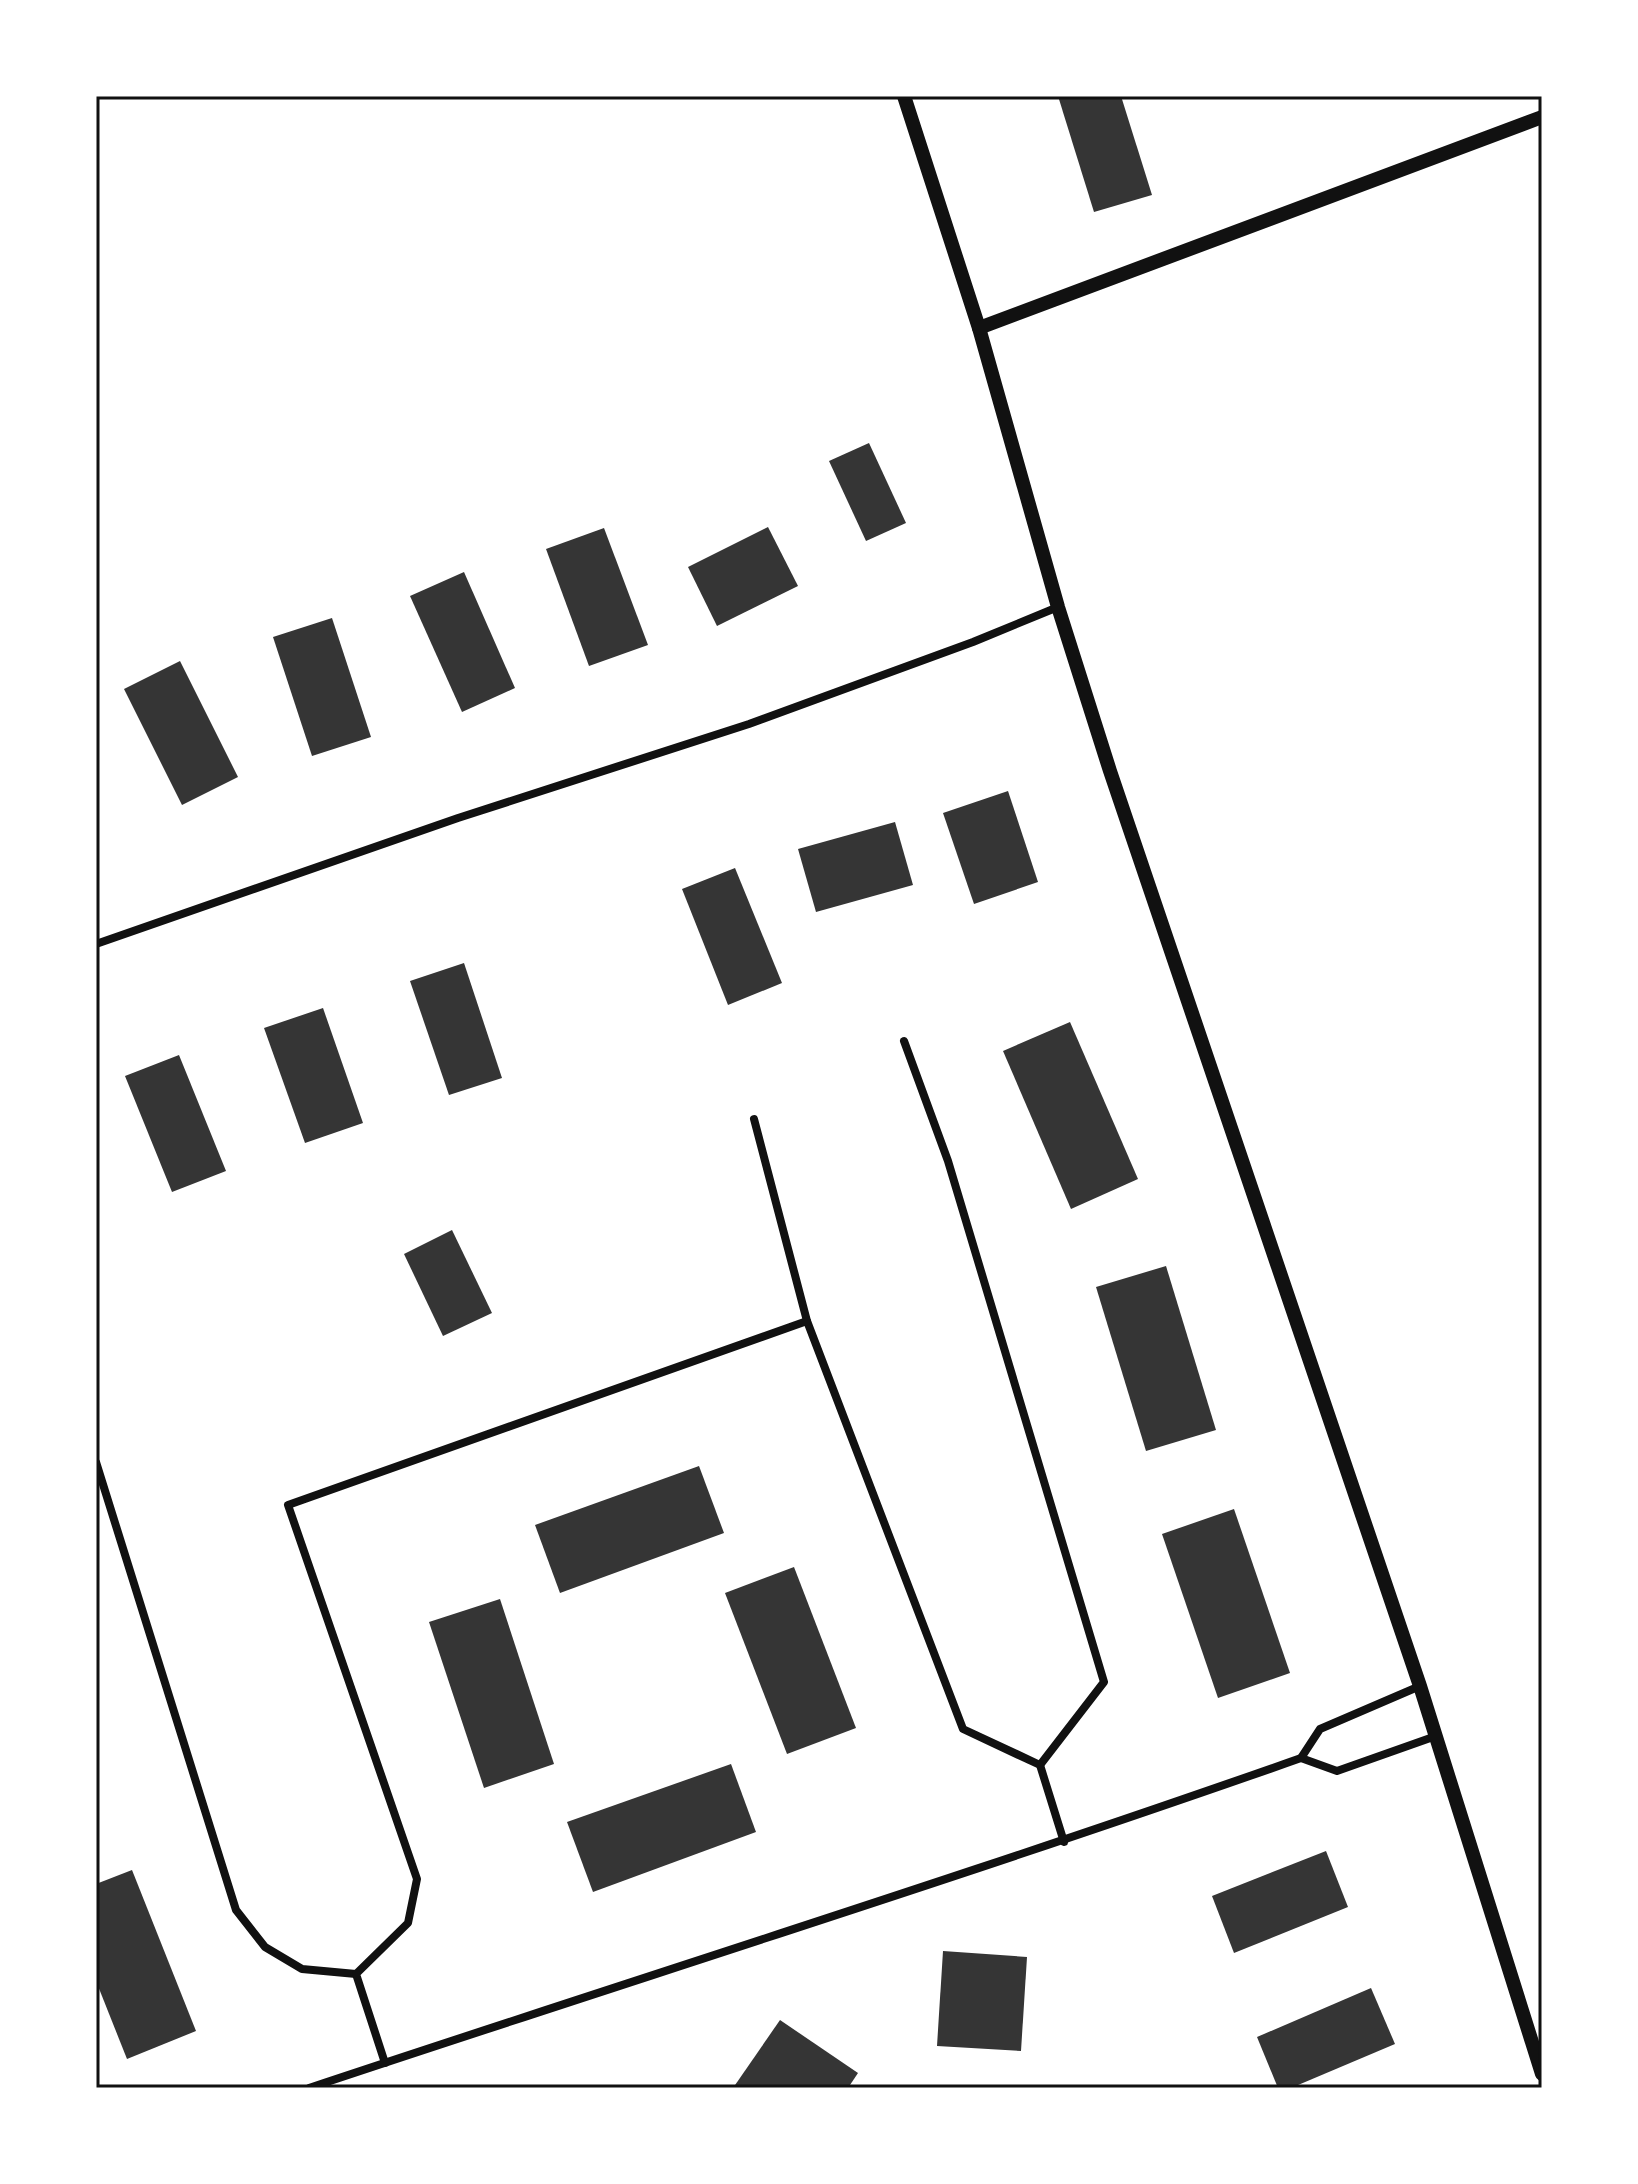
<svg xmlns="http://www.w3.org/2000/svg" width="1638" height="2184" viewBox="0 0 1638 2184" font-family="'Fira Sans Condensed',sans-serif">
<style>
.building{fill:#353535}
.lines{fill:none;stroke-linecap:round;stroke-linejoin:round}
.minor{stroke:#111;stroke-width:8}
.tertiary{stroke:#111;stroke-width:14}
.neatline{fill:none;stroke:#111;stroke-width:3}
</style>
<rect width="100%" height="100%" fill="#fff"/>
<g class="building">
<path d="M 1058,96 L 1121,96 L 1152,195 L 1094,212 Z"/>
<path d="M 869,443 L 906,523 L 866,541 L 829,461 Z"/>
<path d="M 768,527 L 798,586 L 717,626 L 688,567 Z"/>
<path d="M 604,528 L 648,645 L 589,666 L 546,549 Z"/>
<path d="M 464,572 L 515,688 L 462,712 L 410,596 Z"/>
<path d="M 332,618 L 371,737 L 312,756 L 273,637 Z"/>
<path d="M 180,661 L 238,777 L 182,805 L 124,689 Z"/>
<path d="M 1008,791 L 1038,882 L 974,904 L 943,813 Z"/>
<path d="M 895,822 L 913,885 L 816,912 L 798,849 Z"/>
<path d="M 735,868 L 782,983 L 728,1005 L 682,889 Z"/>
<path d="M 464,963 L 502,1078 L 449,1095 L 410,981 Z"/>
<path d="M 323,1008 L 363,1123 L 305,1143 L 264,1028 Z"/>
<path d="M 1070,1022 L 1138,1179 L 1071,1209 L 1003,1051 Z"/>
<path d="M 179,1055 L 226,1171 L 172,1192 L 125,1076 Z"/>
<path d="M 452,1230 L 492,1313 L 443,1336 L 404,1254 Z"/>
<path d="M 1166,1266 L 1216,1430 L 1146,1451 L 1096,1287 Z"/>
<path d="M 699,1466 L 724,1533 L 560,1593 L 535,1525 Z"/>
<path d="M 1234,1509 L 1290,1673 L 1218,1698 L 1162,1534 Z"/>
<path d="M 794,1567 L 856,1728 L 787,1754 L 725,1593 Z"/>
<path d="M 500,1599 L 554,1764 L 484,1788 L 429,1622 Z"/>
<path d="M 731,1764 L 756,1832 L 593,1892 L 567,1822 Z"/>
<path d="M 1326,1851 L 1348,1907 L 1234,1953 L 1212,1896 Z"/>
<path d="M 132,1870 L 196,2031 L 127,2059 L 96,1981 L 96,1884 Z"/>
<path d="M 943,1951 L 1027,1957 L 1021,2051 L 937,2046 Z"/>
<path d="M 1371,1988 L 1395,2044 L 1291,2088 L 1278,2088 L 1257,2037 Z"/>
<path d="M 780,2020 L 858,2073 L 848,2088 L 733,2088 Z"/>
</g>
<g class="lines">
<g class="minor">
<path d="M 96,944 L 458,818 L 749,724 L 973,642 L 1058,607"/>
<path d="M 904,1041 L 948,1161 L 1104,1682 L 1040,1765"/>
<path d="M 754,1119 L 807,1321 L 963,1729 L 1040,1765 L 1064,1842"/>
<path d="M 96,1462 L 236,1910 L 265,1947 L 302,1969 L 356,1974"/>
<path d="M 1301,1758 L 1337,1771 L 1436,1736"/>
<path d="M 385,2063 L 356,1974 L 408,1923 L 417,1879 L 288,1505 L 807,1321"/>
<path d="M 309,2088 C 639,1978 972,1874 1301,1758 L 1320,1729 L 1420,1686"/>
</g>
<g class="tertiary">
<path d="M 904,96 L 979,328 L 1058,607 L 1110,771 L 1420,1686 L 1542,2074"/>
<path d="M 979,328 L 1542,117"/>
</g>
</g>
<rect width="1638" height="2184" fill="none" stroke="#ffffff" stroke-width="196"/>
<rect x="98" y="98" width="1442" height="1988" class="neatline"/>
</svg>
